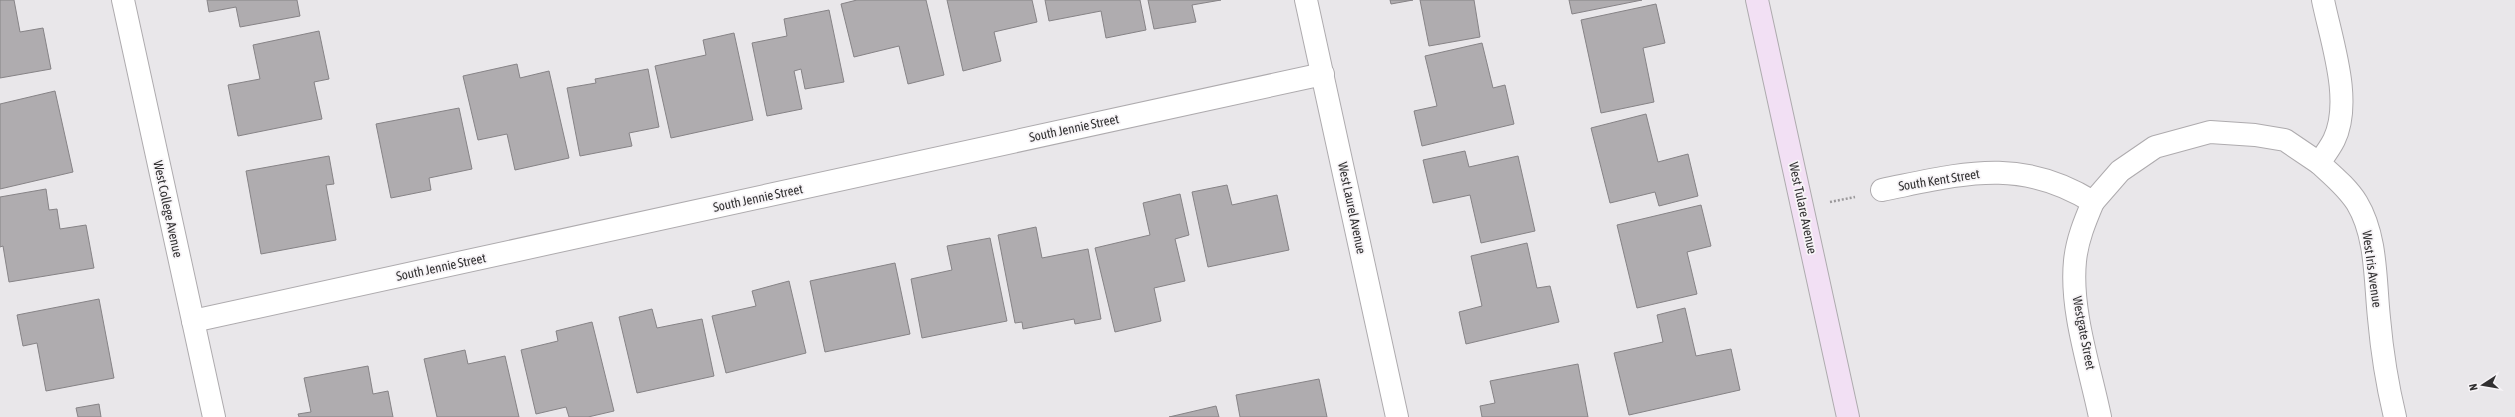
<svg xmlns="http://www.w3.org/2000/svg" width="2515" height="417" viewBox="0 0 2515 417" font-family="'Asap Condensed',sans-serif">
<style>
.building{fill:#afacaf;stroke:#868386}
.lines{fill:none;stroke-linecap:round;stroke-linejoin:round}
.street-casing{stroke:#aeabae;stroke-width:24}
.secondary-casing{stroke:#aeabae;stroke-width:24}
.path{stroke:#9a989a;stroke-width:2.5;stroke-dasharray:2 2;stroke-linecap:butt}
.street{stroke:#fff;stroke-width:22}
.secondary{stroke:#f2e0f4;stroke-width:22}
.labels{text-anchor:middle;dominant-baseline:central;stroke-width:3.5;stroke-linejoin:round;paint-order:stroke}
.street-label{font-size:13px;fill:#313031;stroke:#f7f4f7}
</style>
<rect width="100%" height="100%" fill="#e9e7ea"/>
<g class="building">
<path d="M 0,0 L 14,0 L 20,32 L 43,28 L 51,69 L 0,78 Z"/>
<path d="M 207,0 L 297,0 L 300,16 L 240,27 L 236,7 L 209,12 Z"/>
<path d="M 857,0 L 926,0 L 944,75 L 908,84 L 899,46 L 854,57 L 841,4 Z"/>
<path d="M 947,0 L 1032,0 L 1037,22 L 994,32 L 1001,61 L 963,71 Z"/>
<path d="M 1045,0 L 1140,0 L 1146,30 L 1106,38 L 1101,11 L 1049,21 Z"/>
<path d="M 1148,0 L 1221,0 L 1192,5 L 1196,22 L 1154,29 Z"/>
<path d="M 1390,0 L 1413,0 L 1391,4 Z"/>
<path d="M 1420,0 L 1474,0 L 1480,37 L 1429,46 Z"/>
<path d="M 1569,0 L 1642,0 L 1572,14 Z"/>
<path d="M 1656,4 L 1665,43 L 1643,48 L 1654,102 L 1601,113 L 1581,20 Z"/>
<path d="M 829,10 L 844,82 L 805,89 L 801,69 L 794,71 L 802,109 L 767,116 L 752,43 L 787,36 L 784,19 Z"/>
<path d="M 319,31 L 329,79 L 314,82 L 322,119 L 238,136 L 228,85 L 260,79 L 253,45 Z"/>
<path d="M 734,33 L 753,120 L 671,138 L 655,66 L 706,55 L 703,40 Z"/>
<path d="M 1482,43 L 1493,88 L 1505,85 L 1514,124 L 1422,146 L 1414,111 L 1437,106 L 1425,56 Z"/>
<path d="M 517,64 L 520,78 L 549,71 L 569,158 L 515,170 L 507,134 L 478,140 L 463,76 Z"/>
<path d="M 648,69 L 659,127 L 629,133 L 632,146 L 580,156 L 567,88 L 596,83 L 595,79 Z"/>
<path d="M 55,91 L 73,172 L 0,189 L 0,104 Z"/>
<path d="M 459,108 L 472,169 L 429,178 L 431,190 L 391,198 L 376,124 Z"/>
<path d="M 1646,114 L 1658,162 L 1688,154 L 1698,196 L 1659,206 L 1655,192 L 1610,203 L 1591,128 Z"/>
<path d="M 1465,151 L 1469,167 L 1518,156 L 1535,231 L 1481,243 L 1470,195 L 1433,203 L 1423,160 Z"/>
<path d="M 329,156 L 334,184 L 326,185 L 336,240 L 261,254 L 246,171 Z"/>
<path d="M 1227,185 L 1232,205 L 1277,195 L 1289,250 L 1208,267 L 1192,192 Z"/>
<path d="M 46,189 L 49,210 L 57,209 L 60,229 L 86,225 L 94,268 L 9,282 L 3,246 L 0,247 L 0,197 Z"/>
<path d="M 1180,194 L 1189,235 L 1175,239 L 1185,281 L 1154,288 L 1161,321 L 1115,332 L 1095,248 L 1150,235 L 1143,203 Z"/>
<path d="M 1701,205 L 1711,246 L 1687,252 L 1697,294 L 1637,308 L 1617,225 Z"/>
<path d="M 1036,227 L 1042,258 L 1088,249 L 1101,319 L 1075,324 L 1074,319 L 1023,329 L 1022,322 L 1015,323 L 998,235 Z"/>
<path d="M 990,238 L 1007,321 L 922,338 L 911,279 L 952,270 L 947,246 Z"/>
<path d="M 1527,243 L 1537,288 L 1550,286 L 1559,322 L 1466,344 L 1459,312 L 1482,306 L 1471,256 Z"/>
<path d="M 895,263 L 910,334 L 825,352 L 810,281 Z"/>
<path d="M 789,281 L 806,353 L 726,373 L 712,316 L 756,306 L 752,291 Z"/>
<path d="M 99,299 L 114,378 L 46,391 L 37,343 L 23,346 L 17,315 Z"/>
<path d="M 1685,308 L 1696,356 L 1731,349 L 1740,390 L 1629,415 L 1614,353 L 1663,342 L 1657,315 Z"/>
<path d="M 652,309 L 657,328 L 702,319 L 714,376 L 637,393 L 619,317 Z"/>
<path d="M 592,322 L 614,411 L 588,417 L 569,417 L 566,407 L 536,414 L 521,350 L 558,341 L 556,331 Z"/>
<path d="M 465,350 L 468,364 L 505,356 L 519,417 L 437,417 L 424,359 Z"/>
<path d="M 1578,364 L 1588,417 L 1482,417 L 1480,406 L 1495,403 L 1490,381 Z"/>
<path d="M 368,366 L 373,394 L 388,391 L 393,417 L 299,417 L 298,414 L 311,412 L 304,378 Z"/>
<path d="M 1319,379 L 1327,417 L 1240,417 L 1236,395 Z"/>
<path d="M 99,404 L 101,417 L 78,417 L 76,408 Z"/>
<path d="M 1216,406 L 1219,417 L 1169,417 Z"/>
</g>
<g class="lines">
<g class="street-casing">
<g id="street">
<path d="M 123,0 L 214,417"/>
<path d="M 1306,0 L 1397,417"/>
<path d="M 2323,0 C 2331,40 2353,101 2334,140 C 2330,148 2324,156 2319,163 C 2332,175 2347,187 2357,203 C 2377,236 2375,281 2379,318 C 2382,352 2387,384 2395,417"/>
<path d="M 1882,190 C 1962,174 2019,156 2093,202 L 2120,171 L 2155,147 L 2210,132 L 2255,135 L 2285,140 L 2319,163"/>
<path d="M 2093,202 C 2085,221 2077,240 2075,261 C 2070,310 2090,368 2100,417"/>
<path d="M 193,321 L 1323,74"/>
</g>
</g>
<g class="secondary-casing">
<path id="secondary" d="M 1757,0 L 1848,417"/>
</g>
<path class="path" d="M 1830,202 L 1855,197"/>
<use href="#street" class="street"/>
<use href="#secondary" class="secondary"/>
</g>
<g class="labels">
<g class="street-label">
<text transform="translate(1074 128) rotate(-12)">South Jennie Street</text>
<text transform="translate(1939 180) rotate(-9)">South Kent Street</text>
<text transform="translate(758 198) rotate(-12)">South Jennie Street</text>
<text transform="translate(1352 208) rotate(78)">West Laurel Avenue</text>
<text transform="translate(1803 208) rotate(78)">West Tulare Avenue</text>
<text transform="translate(168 209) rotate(78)">West College Avenue</text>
<text transform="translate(441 267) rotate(-12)">South Jennie Street</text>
<text transform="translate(2372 269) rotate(82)">West Iris Avenue</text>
<text transform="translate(2084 333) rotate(79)">Westgate Street</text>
</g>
</g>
<g transform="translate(2483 385) rotate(258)" stroke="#f7f4f7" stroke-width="3" paint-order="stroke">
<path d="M0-3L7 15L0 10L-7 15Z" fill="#313031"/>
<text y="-6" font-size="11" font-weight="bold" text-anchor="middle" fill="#313031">N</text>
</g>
</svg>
